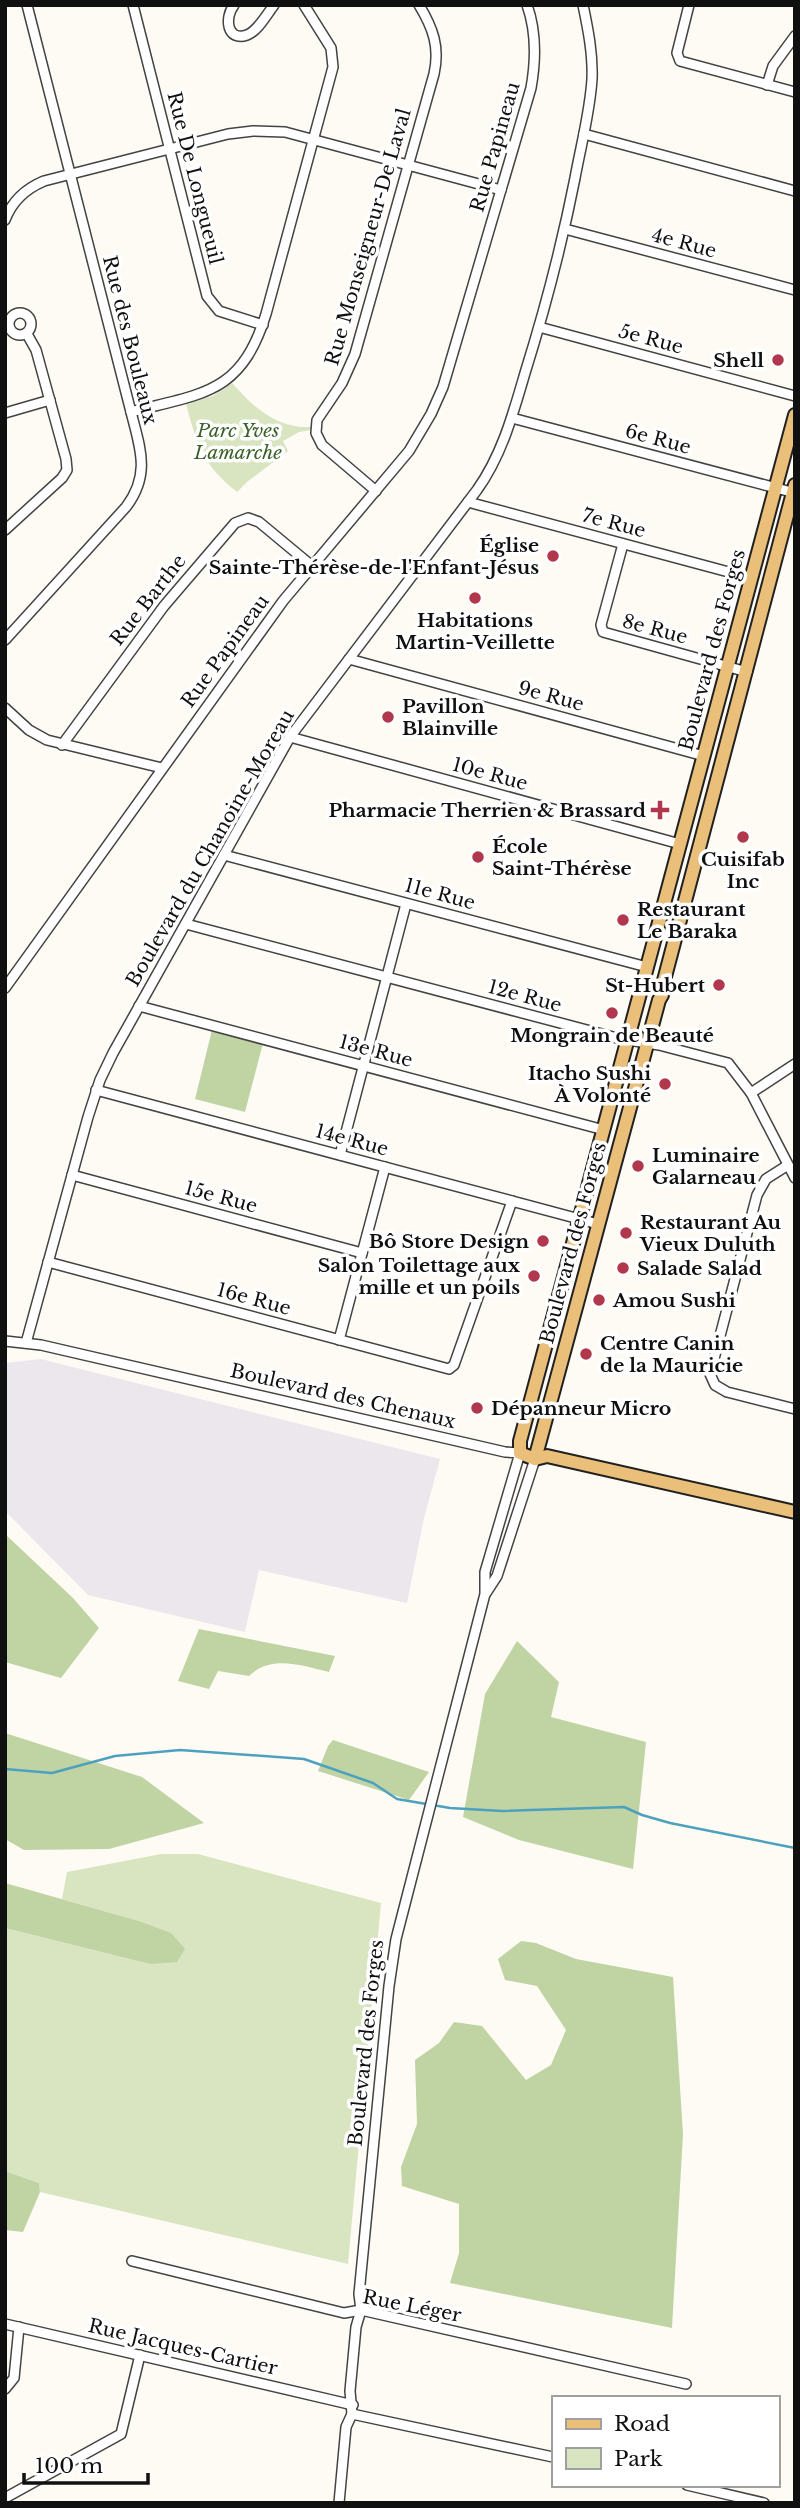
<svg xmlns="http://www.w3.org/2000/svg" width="800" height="2508" viewBox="0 0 800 2508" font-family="'Libre Baskerville',serif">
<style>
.industrial{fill:#ece6ed}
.green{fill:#d9e5c1}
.forest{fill:#bfd4a2}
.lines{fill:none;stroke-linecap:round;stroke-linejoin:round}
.stream{stroke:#4ea0bf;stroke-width:2.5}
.minor-casing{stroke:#434343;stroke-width:12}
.major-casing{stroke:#212121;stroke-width:16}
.minor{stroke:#fff;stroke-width:9}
.major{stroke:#e9bf79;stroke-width:12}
.poi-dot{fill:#b1374d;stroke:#fff;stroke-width:2.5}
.labels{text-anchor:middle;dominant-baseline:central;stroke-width:7;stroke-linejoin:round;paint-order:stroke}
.street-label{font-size:19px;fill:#101010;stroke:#fff}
.poi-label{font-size:19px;font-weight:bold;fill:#101010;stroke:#fff;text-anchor:start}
.park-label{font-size:19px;font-style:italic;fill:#3b6127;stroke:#fff}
</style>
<rect width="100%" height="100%" fill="#fefbf5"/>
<path class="industrial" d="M 41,1359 L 440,1459 L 424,1518 L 407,1603 L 259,1570 L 245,1632 L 88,1595 L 5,1511 L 5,1363 Z"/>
<g class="green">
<path d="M 232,383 C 253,407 277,429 311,427 L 311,430 L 299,432 L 283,441 L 288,451 L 247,482 L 237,492 C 203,465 197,445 186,404 L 213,396 Z"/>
<path d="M 161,1854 L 198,1854 L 381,1903 L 348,2264 L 40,2192 L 39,2183 L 5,2171 L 5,1928 L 150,1964 L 170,1933 L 139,1921 L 62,1899 L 67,1872 Z"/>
</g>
<g class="forest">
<path d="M 212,1030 L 263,1043 L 245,1112 L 195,1099 Z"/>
<path d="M 5,1534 L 73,1598 L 99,1628 L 61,1678 L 5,1662 Z"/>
<path d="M 199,1629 L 335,1656 L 329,1672 C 302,1666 272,1654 249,1676 L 218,1671 L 209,1689 L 178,1681 Z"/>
<path d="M 517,1641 L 559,1682 L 551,1717 L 646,1742 L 633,1869 L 519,1840 L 463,1817 L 485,1694 Z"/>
<path d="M 5,1733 L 142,1777 L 204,1823 L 109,1849 L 24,1850 L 5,1839 Z"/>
<path d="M 333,1740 L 429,1772 L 409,1800 L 318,1771 L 328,1746 Z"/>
<path d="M 5,1883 L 139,1921 L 171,1933 L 185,1949 L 177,1962 L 150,1964 L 5,1928 Z"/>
<path d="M 521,1941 L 536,1943 L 576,1959 L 673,1977 L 683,2134 L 672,2328 L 450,2283 L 459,2253 L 459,2204 L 402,2186 L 401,2167 L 417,2124 L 415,2060 L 439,2043 L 454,2022 L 482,2026 L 526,2080 L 551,2065 L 566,2030 L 537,1986 L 505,1980 L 498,1959 Z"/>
<path d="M 5,2171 L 39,2183 L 40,2192 L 23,2232 L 5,2230 Z"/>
</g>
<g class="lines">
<path class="stream" d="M 5,1769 L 52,1773 L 115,1756 L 180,1750 L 304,1759 L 373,1783 L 397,1799 L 450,1808 L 502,1811 L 624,1807 L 642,1815 L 670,1823 L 795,1848"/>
<g class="minor-casing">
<g id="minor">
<path d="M 133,5 L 207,296 L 219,311 L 263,325"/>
<path d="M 234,5 C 224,18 227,42 247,35 C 258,31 267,14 274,5"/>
<path d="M 689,5 L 677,53 L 680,61 L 795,92"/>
<path d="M 767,85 L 773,66 L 795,36"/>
<path d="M 584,134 L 795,191"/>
<path d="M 5,220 C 12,201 25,189 44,181 L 228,134 L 253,131 L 285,132 L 501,190"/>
<path d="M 565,229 L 795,290"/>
<circle cx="20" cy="324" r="11"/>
<path d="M 539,327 L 795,396"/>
<path d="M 131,412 C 204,393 241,394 266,314 L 333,67 L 331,48 L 304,5"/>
<path d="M 5,413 L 50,400"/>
<path d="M 512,418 L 795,493"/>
<path d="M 376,491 L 322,445 L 316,433 L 317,420 L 342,383 L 355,354 L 434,74 C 440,47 433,28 419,5"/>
<path d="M 468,502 L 751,578"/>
<path d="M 5,530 L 62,478 L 67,470 L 66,459 L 36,350 L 27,334"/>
<path d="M 623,544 L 601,625 L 603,632 L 747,672"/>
<path d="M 5,640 L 126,507 C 151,474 140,448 131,412 L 27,5"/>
<path d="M 349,659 L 704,756"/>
<path d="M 5,708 L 29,730 L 47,740 L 162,768"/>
<path d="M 290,737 L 680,844"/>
<path d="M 62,745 L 164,606 L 235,523 L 248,518 L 259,522 L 312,566"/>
<path d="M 224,855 L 647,967"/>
<path d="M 186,924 L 617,1038 L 659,1045 L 728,1063 L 751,1093 L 795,1178"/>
<path d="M 5,988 L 283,601 L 409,451 L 431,414 L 443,387 L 531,88 C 536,60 537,33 527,5"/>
<path d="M 139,1006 L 604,1130"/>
<path d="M 96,1090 L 598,1224"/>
<path d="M 751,1093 L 795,1064"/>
<path d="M 340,1155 L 406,904"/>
<path d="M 788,1165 L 766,1179 L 757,1195 L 710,1374 L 715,1385 L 727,1392 L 795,1409"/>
<path d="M 72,1175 L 362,1253"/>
<path d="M 48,1262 L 449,1369 L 454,1365 L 512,1201"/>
<path d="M 339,1340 L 385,1167"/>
<path d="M 5,1341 L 41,1345 L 505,1452 L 520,1453 L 485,1572 L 485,1594 L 396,1939 L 389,1986 L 359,2294 L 361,2310 L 356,2327 L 350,2391 L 352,2414 L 346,2427 L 339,2503"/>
<path d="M 26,1343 L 88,1117 L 100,1080 L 113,1053 L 290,737 L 477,490 C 502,455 513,414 525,373 C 545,309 562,244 575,178 C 581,145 590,112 592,79 C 593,54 588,29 583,5"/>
<path d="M 486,1593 L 497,1576 L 535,1459"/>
<path d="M 132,2261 L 344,2313 L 361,2310 L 686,2384"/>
<path d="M 5,2324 L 353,2405"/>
<path d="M 5,2389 L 14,2378 L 19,2327"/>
<path d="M 352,2414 L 553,2457"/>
<path d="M 687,2485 L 764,2503"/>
<path d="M 5,2498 L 121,2434 L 140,2355"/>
</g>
</g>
<g class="major-casing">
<g id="major">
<path d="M 795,415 L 520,1441 L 520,1453 L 535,1459 L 547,1456 L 795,1512"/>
<path d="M 535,1459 L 659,1000 L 662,995 L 662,988 L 795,485"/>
</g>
</g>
<use href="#minor" class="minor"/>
<use href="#major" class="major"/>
</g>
<g class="poi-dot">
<circle cx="778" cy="360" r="7"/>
<circle cx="553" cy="556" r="7"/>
<circle cx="475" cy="598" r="7"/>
<circle cx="388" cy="717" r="7"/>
<path d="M656.5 799.5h7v7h7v7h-7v7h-7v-7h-7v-7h7z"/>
<circle cx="743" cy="837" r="7"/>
<circle cx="478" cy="857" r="7"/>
<circle cx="623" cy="920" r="7"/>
<circle cx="719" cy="985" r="7"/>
<circle cx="612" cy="1013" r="7"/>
<circle cx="665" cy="1084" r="7"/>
<circle cx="638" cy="1166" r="7"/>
<circle cx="626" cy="1233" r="7"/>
<circle cx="543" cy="1241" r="7"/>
<circle cx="623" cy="1268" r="7"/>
<circle cx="534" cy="1276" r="7"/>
<circle cx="599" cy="1300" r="7"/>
<circle cx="586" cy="1354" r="7"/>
<circle cx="477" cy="1408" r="7"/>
</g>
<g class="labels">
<g class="street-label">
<text transform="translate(495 147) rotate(-74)">Rue Papineau</text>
<text transform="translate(195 178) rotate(76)">Rue De Longueuil</text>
<text transform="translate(368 237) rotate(-74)">Rue Monseigneur-De Laval</text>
<text transform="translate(684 243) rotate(15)">4e Rue</text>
<text transform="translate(651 339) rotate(15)">5e Rue</text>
<text transform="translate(130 340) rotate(76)">Rue des Bouleaux</text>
<text transform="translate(658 439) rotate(15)">6e Rue</text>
<text transform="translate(614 523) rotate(15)">7e Rue</text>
<text transform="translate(148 600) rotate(-52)">Rue Barthe</text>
<text transform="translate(655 629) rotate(15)">8e Rue</text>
<text transform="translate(712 650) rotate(-75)">Boulevard des Forges</text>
<text transform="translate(225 651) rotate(-54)">Rue Papineau</text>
<text transform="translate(551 696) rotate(15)">9e Rue</text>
<text transform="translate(490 774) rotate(15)">10e Rue</text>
<text transform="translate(210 848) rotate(-60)">Boulevard du Chanoine-Moreau</text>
<text transform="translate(440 894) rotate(15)">11e Rue</text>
<text transform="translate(525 996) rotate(15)">12e Rue</text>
<text transform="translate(376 1051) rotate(15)">13e Rue</text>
<text transform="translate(352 1140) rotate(15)">14e Rue</text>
<text transform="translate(221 1197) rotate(15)">15e Rue</text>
<text transform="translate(573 1243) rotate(-75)">Boulevard des Forges</text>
<text transform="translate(254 1299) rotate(15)">16e Rue</text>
<text transform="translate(343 1396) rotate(13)">Boulevard des Chenaux</text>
<text transform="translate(366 2043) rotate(-84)">Boulevard des Forges</text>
<text transform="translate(412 2306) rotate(11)">Rue Léger</text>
<text transform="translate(183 2347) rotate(13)">Rue Jacques-Cartier</text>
</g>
<g class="poi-label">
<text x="764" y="360" text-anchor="end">Shell</text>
<text x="539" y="545" text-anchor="end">Église<tspan x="539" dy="22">Sainte-Thérèse-de-l'Enfant-Jésus</tspan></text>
<text x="475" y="620" text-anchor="middle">Habitations<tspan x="475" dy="22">Martin-Veillette</tspan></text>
<text x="402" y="706">Pavillon<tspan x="402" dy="22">Blainville</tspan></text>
<text x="646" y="810" text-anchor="end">Pharmacie Therrien &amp; Brassard</text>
<text x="492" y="846">École<tspan x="492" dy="22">Saint-Thérèse</tspan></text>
<text x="743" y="859" text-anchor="middle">Cuisifab<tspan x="743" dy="22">Inc</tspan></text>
<text x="637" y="909">Restaurant<tspan x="637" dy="22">Le Baraka</tspan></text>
<text x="705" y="985" text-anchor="end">St-Hubert</text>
<text x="612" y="1035" text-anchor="middle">Mongrain de Beauté</text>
<text x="651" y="1073" text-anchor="end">Itacho Sushi<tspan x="651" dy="22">À Volonté</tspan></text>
<text x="652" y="1155">Luminaire<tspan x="652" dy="22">Galarneau</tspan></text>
<text x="640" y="1222">Restaurant Au<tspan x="640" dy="22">Vieux Duluth</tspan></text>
<text x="529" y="1241" text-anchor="end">Bô Store Design</text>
<text x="520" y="1265" text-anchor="end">Salon Toilettage aux<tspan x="520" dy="22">mille et un poils</tspan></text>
<text x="637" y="1268">Salade Salad</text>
<text x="613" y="1300">Amou Sushi</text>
<text x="600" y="1343">Centre Canin<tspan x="600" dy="22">de la Mauricie</tspan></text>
<text x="491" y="1408">Dépanneur Micro</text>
</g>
<g class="park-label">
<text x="238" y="430">Parc Yves<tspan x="238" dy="22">Lamarche</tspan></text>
</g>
</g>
<rect width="800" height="2508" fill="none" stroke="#101010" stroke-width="14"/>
<rect x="552" y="2396" width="228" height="91" fill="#ffffff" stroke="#9f9f9f" stroke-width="2"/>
<rect x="566" y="2419" width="35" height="10" fill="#e9bf79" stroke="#9f9f9f" stroke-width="2"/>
<text x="614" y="2431" font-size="21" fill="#101010">Road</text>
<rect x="566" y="2448" width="35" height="21" fill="#d9e5c1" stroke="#9f9f9f" stroke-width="2"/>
<text x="614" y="2466" font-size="21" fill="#101010">Park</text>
<path d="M24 2473v10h124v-10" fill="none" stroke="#101010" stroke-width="3.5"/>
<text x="35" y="2473" font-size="21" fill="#101010" stroke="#ffffff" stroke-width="5" paint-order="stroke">100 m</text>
</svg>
